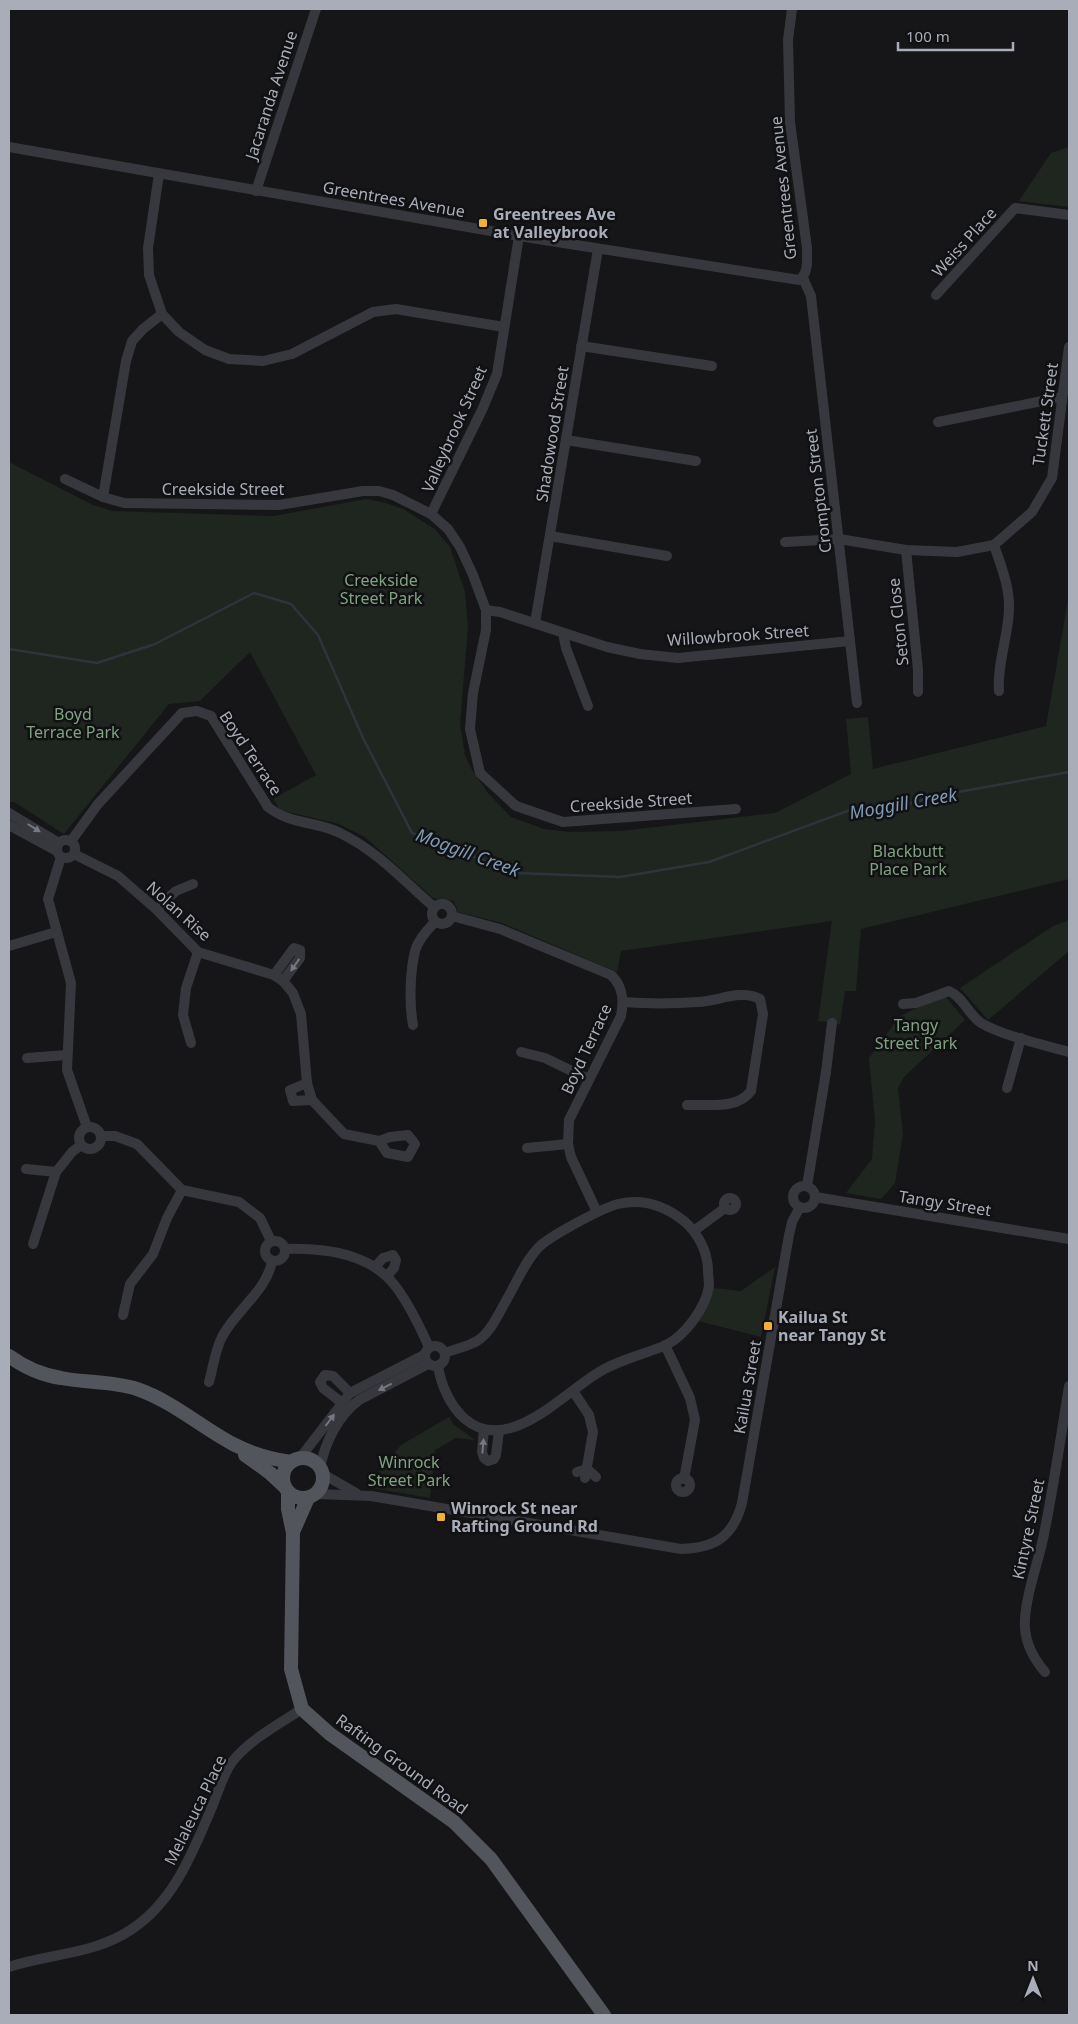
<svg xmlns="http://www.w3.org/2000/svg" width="1078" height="2024" viewBox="0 0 1078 2024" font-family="'Noto Sans',sans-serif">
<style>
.green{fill:#1e261f}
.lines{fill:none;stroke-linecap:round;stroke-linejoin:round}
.stream{stroke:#2c353c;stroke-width:2.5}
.minor{stroke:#37383d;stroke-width:10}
.major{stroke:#53555c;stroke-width:14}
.oneway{fill:#757881}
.poi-dot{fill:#f2b134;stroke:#111113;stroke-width:2}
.labels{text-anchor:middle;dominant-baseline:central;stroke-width:5;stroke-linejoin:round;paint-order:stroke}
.street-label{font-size:16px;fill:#a8adb8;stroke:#111113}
.poi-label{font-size:16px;font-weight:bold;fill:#a8adb8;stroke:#111113;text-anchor:start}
.park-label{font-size:16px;fill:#7fa381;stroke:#111113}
.water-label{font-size:18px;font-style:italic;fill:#7f9bb3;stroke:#111113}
</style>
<rect width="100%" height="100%" fill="#161618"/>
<g class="green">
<path d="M 1069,147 L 1069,207 L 1019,201 L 1051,153 Z"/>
<path d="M 9,462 L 93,505 L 113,511 L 274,516 L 366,499 L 386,503 L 403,509 L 435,529 L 450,547 L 465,592 L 468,627 L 460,724 L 465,755 L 472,770 L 488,793 L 511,817 L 544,829 L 569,832 L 621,831 L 775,813 L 851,774 L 846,719 L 868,717 L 873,769 L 1046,726 L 1069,594 L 1069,879 L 861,929 L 856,991 L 845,991 L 840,1024 L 818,1021 L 832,921 L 621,951 L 617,972 L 502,923 L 458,912 L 454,901 L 433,898 L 365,837 L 339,824 L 280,810 L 273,799 L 316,775 L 250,652 L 200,701 L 169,704 L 64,834 L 14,802 L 9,802 Z"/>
<path d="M 1069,920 L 1069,951 L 988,1020 L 960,988 L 1053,926 Z"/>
<path d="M 944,995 L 965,1020 L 904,1077 L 898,1088 L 903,1134 L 895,1183 L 881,1199 L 846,1193 L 872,1159 L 875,1122 L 869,1058 L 900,1016 Z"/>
<path d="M 775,1267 L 761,1337 L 698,1321 L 713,1288 L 741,1291 Z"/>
<path d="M 449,1417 L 453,1424 L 475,1440 L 456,1438 L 435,1450 L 430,1498 L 366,1487 L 401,1445 Z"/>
</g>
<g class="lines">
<path class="stream" d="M 9,649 L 97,663 L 155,644 L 254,593 L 291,604 L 318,635 L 363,738 L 412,833 L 517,873 L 620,877 L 709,862 L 861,806 L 908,804 L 936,796 L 1069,772"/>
<g class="minor">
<path d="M 9,147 L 519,236 L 799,280 C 809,274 807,259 807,248 L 790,122 L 788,40 L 792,9"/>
<path d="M 159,174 L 148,248 L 149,275 L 162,314 L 179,332 L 205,350 L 229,359 L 263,361 L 292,354 L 373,312 L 396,309 L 504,327"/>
<path d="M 256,191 L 316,9"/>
<path d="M 803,278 L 811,296 L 857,703"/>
<path d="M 936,295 L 1015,208 L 1069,215"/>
<path d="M 581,346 L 712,366"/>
<path d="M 938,422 L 1062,397"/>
<path d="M 566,440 L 696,461"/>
<path d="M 65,479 L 103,497 L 124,503 L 279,505 L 363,491 L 379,491 L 393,495 L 431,514 L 448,529 L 460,547 L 473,575 L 486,610 L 486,630 L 473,693 L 470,729 L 480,773 L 516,806 L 563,822 L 736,809"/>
<path d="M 103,497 L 126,361 L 132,341 L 143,329 L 162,314"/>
<path d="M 431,514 L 482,410 L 497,374 L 519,236"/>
<path d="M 550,536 L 667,556"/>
<path d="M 785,542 L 839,539 L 906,550 L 957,552 L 994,545 L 1032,512 L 1052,478 L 1069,347"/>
<path d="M 994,545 C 1001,566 1010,587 1009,610 C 1008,637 997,664 999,691"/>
<path d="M 906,550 L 918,670 L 918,692"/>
<path d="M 486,610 L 500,612 L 607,647 L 640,654 L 678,658 L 850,641"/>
<path d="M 535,623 L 598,249"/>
<path d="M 563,633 L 566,648 L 588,706"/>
<path d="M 9,813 L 59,843"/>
<path d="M 9,825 L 57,851"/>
<circle cx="66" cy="849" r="9"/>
<path d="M 71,841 L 98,804 L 182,713 L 197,711 L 211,716 L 268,807 C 290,825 317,821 340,833 C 376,850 405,882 434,907"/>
<path d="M 74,854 L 118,876 L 156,909 L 198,952 L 274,975 L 283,981 L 293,993 L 301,1014 L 307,1083 L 312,1100 L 344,1134 L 379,1141 L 390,1137 L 408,1135 L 415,1144 L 408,1157 L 387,1153 L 379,1141"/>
<path d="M 61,857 L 48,899 L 71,983 L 67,1070 L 87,1127"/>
<circle cx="442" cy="914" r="10"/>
<path d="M 156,909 L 176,891 L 193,884"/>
<path d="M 452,916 L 500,929 L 611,975 C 623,986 624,1000 621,1016 L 569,1120 L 568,1144 L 571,1157 L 597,1212"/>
<path d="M 9,946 L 56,932"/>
<path d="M 274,975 L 294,948 L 300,950 L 300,958 L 283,981"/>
<path d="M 623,1002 C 649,1004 673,1004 698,1002 C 719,1001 740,989 760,999 L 763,1014 L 751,1091 C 737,1110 708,1104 687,1105"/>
<path d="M 903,1004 L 916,1003 L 949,991 C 963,997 968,1014 981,1023 C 1003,1036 1044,1045 1069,1052"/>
<path d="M 413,1025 C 409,1003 410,972 415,951 C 418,940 427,930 435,922"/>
<path d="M 191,1043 L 183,1015 L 186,988 L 198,952"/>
<path d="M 521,1052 L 545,1058 L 588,1079"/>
<path d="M 27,1058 L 67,1055"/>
<path d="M 307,1083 L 290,1090 L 293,1101 L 312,1100"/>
<path d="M 1007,1088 L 1021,1038"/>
<circle cx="90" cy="1138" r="11"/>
<path d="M 101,1136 L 115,1136 L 137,1144 L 182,1190 L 239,1202 L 260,1218 L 271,1241"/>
<path d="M 527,1148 L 568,1144"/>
<path d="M 26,1169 L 56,1172"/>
<circle cx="804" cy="1197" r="11"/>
<path d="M 807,1186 L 826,1072 L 832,1023"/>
<path d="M 815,1197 L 1069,1239"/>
<circle cx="730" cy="1204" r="6"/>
<path d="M 695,1230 L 725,1208"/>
<circle cx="275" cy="1251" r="10"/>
<path d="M 33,1244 L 56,1172 L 72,1152 L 81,1145"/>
<path d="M 285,1249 C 317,1248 359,1252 385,1275 C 402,1289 420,1327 429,1347"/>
<path d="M 375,1267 L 383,1258 L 393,1255 L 396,1260 L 394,1268 L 387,1276"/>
<path d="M 123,1315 L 130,1284 L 153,1254 L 167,1218 L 182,1190"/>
<path d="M 665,1345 L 690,1398 L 695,1420 L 684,1479"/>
<circle cx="435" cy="1356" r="10"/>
<path d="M 438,1366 C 441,1385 450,1406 465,1419 C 507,1455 561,1396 596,1374 C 617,1360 643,1355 666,1345 C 685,1336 706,1307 709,1286 C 709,1281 708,1275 708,1271 C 708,1252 698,1233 684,1221 C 665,1206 643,1198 618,1204 C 602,1208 550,1236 539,1247 C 525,1261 517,1282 507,1299 C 500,1311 492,1330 480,1339 C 471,1346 455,1349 445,1353"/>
<path d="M 209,1382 C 213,1368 215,1350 222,1337 C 235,1311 267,1291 272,1261"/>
<path d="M 573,1391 L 589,1415 L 593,1432 L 585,1478"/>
<path d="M 346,1406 L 323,1388 L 320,1382 L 325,1375 L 333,1376 L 350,1393"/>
<path d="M 484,1429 L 482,1452 L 484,1458 L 488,1461 L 494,1459 L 496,1455 L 499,1431"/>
<path d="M 300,1458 L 350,1393 L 424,1355"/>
<path d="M 320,1468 C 325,1442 338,1416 359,1400 L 428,1364"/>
<path d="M 577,1472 L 587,1469 L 596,1477"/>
<path d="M 323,1474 L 356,1493"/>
<circle cx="683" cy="1485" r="7"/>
<path d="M 316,1494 L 371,1496 L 681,1549 C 715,1548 733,1537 742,1503 L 789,1235 L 792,1222 L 800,1207"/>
<path d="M 1045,1672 C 1034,1659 1026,1645 1025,1628 C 1023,1602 1039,1561 1044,1534 C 1054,1485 1061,1435 1069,1386"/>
<path d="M 9,1967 C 50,1953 94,1955 132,1929 C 174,1901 193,1852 212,1807 C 218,1792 223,1775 232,1762 C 248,1741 280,1723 302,1709"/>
</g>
<g class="major">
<path d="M 9,1356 C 24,1367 42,1375 61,1378 C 86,1383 112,1381 137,1389 C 172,1401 201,1427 233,1444 C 252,1454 270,1459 291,1462"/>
<path d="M 245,1455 L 270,1473 L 284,1486"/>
<circle cx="303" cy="1478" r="20"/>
<path d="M 288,1492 L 288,1509 L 293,1533 L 291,1669 L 302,1709 L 330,1734 L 454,1822 L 491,1859 L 604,2015"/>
<path d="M 293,1532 L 308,1498"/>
</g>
</g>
<defs><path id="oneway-solid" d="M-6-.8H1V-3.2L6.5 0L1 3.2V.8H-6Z" transform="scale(1.25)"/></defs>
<g class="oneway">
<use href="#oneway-solid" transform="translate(34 828) rotate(32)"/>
<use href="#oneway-solid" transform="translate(295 965) rotate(125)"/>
<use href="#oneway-solid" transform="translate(385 1387) rotate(153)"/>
<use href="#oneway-solid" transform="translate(330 1420) rotate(-53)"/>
<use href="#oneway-solid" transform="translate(483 1446) rotate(-85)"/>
</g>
<g class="poi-dot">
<rect x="478" y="218" width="10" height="10" rx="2.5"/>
<rect x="763" y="1321" width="10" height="10" rx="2.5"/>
<rect x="436" y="1512" width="10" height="10" rx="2.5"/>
</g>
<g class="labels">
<g class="street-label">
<text transform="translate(271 95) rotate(-72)">Jacaranda Avenue</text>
<text transform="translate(783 188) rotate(-96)">Greentrees Avenue</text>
<text transform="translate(394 199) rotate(10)">Greentrees Avenue</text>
<text transform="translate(964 242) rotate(-48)">Weiss Place</text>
<text transform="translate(1045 414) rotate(-82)">Tuckett Street</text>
<text transform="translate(454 429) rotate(-66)">Valleybrook Street</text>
<text transform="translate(552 434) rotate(-81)">Shadowood Street</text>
<text x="223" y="489">Creekside Street</text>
<text transform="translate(818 491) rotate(-97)">Crompton Street</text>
<text transform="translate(898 622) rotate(-96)">Seton Close</text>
<text transform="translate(738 635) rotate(-4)">Willowbrook Street</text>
<text transform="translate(251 753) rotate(56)">Boyd Terrace</text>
<text transform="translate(631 802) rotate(-4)">Creekside Street</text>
<text transform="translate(179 911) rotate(42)">Nolan Rise</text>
<text transform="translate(586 1049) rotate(-65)">Boyd Terrace</text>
<text transform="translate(945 1203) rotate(9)">Tangy Street</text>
<text transform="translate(747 1387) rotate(-80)">Kailua Street</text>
<text transform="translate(1028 1529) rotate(-78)">Kintyre Street</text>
<text transform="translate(402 1764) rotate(36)">Rafting Ground Road</text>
<text transform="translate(195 1810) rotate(-64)">Melaleuca Place</text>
</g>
<g class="poi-label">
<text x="493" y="214">Greentrees Ave<tspan x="493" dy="18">at Valleybrook</tspan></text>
<text x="778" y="1317">Kailua St<tspan x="778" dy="18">near Tangy St</tspan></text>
<text x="451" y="1508">Winrock St near<tspan x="451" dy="18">Rafting Ground Rd</tspan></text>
</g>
<g class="park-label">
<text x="381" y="580">Creekside<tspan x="381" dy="18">Street Park</tspan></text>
<text x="73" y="714">Boyd<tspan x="73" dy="18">Terrace Park</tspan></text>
<text x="908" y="851">Blackbutt<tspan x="908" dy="18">Place Park</tspan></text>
<text x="916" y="1025">Tangy<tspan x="916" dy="18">Street Park</tspan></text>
<text x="409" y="1462">Winrock<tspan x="409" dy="18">Street Park</tspan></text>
</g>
<g class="water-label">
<text transform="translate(903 803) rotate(-10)">Moggill Creek</text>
<text transform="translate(468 852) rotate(20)">Moggill Creek</text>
</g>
</g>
<rect width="1078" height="2024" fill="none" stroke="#a8adb8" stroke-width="20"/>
<g transform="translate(1033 1979)" stroke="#111113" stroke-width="4" paint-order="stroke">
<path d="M0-4L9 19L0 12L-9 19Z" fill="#a8adb8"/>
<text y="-8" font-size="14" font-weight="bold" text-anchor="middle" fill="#a8adb8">N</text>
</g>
<path d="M898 42v8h115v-8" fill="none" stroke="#a8adb8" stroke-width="2.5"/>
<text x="906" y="42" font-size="15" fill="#a8adb8" stroke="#111113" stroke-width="4" paint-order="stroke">100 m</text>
</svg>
